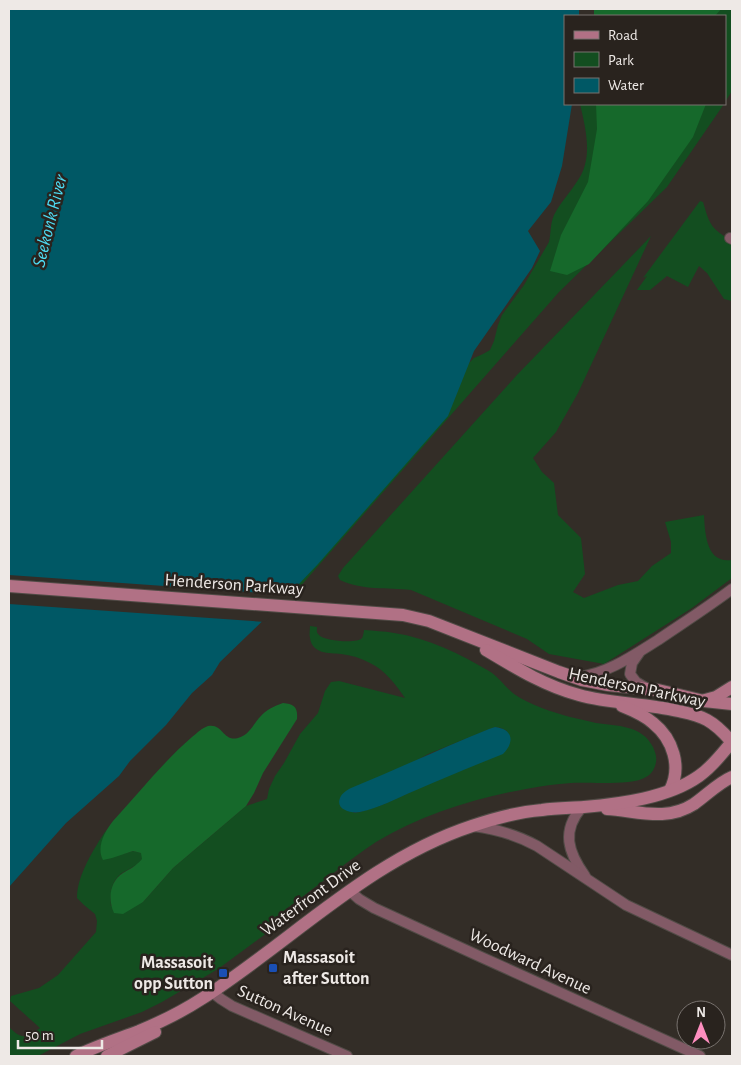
<svg xmlns="http://www.w3.org/2000/svg" width="741" height="1065" viewBox="0 0 741 1065" font-family="'Alegreya Sans',sans-serif">
<style>
.green{fill:#134e20;fill-rule:evenodd}
.forest{fill:#16692b}
.water{fill:#005865}
.pier{fill:#332d27}
.lines{fill:none;stroke-linecap:round;stroke-linejoin:round}
.street-casing{stroke:#514b46;stroke-width:12}
.secondary-casing{stroke:#514b46;stroke-width:14}
.street{stroke:#825a66;stroke-width:10}
.secondary{stroke:#b17185;stroke-width:12}
.transit-dot{fill:#1a4fb4;stroke:#29231e;stroke-width:2}
.labels{text-anchor:middle;dominant-baseline:central;stroke-width:5;stroke-linejoin:round;paint-order:stroke}
.street-label{font-size:18px;fill:#eee9e6;stroke:#29231e}
.poi-label{font-size:18px;font-weight:bold;fill:#eee9e6;stroke:#29231e;text-anchor:start}
.water-label{font-size:19px;font-style:italic;fill:#4edcf4;stroke:#29231e}
</style>
<rect width="100%" height="100%" fill="#332d27"/>
<g class="green">
<path d="M 694,9 L 732,9 L 732,91 L 725,102 L 725,16 L 685,16 Z"/>
<path d="M 580,104 L 724,104 L 667,187 L 559,292 L 291,597 L 277,595 L 468,364 L 474,358 L 483,354 L 490,350 L 494,341 L 498,325 L 502,315 L 524,285 L 549,242 C 551,233 550,224 554,215 C 560,203 569,194 576,183 C 594,160 586,130 580,104 Z"/>
<path d="M 700,201 L 703,202 C 706,211 708,222 715,229 C 720,234 727,237 732,243 L 732,301 L 724,299 L 707,273 L 699,266 L 688,287 L 667,276 L 650,290 L 637,290 L 647,276 L 643,278 Z"/>
<path d="M 651,236 L 578,393 L 556,432 L 533,458 L 542,472 L 554,483 L 558,515 L 581,538 L 585,574 L 573,592 L 584,598 L 618,585 L 638,581 L 652,566 L 671,553 L 671,542 L 665,522 L 704,515 C 705,533 706,564 732,560 L 732,578 L 692,608 L 604,664 L 549,654 L 527,639 L 411,590 C 386,587 364,591 340,580 L 338,576 L 343,568 L 516,376 Z"/>
<path d="M 310,626 L 317,627 C 317,631 316,632 319,635 C 323,641 358,644 362,638 C 363,637 364,631 364,630 C 374,631 384,631 394,633 C 428,638 460,654 489,671 C 499,677 505,687 514,694 C 530,705 552,712 570,717 C 579,719 588,721 596,723 C 617,726 642,725 653,747 C 655,752 657,756 656,762 C 655,768 652,774 646,777 C 632,786 590,782 571,783 C 556,784 541,786 526,789 C 474,798 421,815 376,842 C 362,851 349,861 336,871 C 317,886 298,900 278,915 L 283,921 L 218,969 L 162,1002 L 142,1012 L 80,1034 L 38,1056 L 9,1056 L 9,1027 C 22,1040 26,1038 40,1028 L 10,1001 L 11,996 L 39,988 L 58,975 L 96,932 L 97,921 L 95,914 L 84,905 L 77,898 C 77,875 94,849 106,830 L 102,843 L 123,854 L 133,851 L 142,853 L 142,860 C 136,866 129,869 122,873 C 111,881 110,894 111,906 L 143,902 L 173,868 L 246,806 L 267,799 L 269,789 L 275,776 L 284,763 L 300,734 L 318,713 L 325,691 L 331,682 L 339,681 L 405,698 C 396,685 385,670 370,663 C 361,658 351,655 341,654 C 329,653 312,654 310,638 C 309,634 310,630 310,626 ZM 495,727 L 501,728 L 507,731 L 413,791 L 382,805 L 360,812 L 353,813 L 412,763 L 428,754 Z"/>
</g>
<g class="forest">
<path d="M 594,9 L 721,9 L 715,16 L 594,16 Z"/>
<path d="M 596,104 L 706,104 L 693,137 L 648,201 L 589,264 L 567,275 L 550,271 L 561,235 L 588,182 L 597,129 Z"/>
<path d="M 283,703 C 294,704 298,707 297,719 L 263,773 L 254,793 L 246,806 L 173,868 L 143,902 L 123,914 L 114,913 C 108,900 109,882 123,873 C 130,869 136,866 142,859 L 141,853 L 133,851 L 112,858 L 103,860 C 96,847 105,831 113,821 C 139,793 163,762 192,737 C 197,733 202,728 208,726 C 223,723 223,742 238,738 C 250,735 253,724 260,717 C 266,710 274,706 283,703 Z"/>
</g>
<g class="water">
<path d="M 9,9 L 579,9 L 579,16 L 565,16 L 565,104 L 572,104 L 562,166 L 551,202 L 528,231 L 540,251 L 532,268 L 474,351 L 448,416 L 318,564 L 279,605 L 220,662 L 212,675 L 192,693 L 166,725 L 130,761 L 119,776 L 66,823 L 9,887 Z"/>
<path d="M 495,727 C 513,729 515,742 503,754 C 473,766 444,778 414,791 C 397,798 379,808 360,812 C 352,814 335,810 340,798 C 342,793 347,790 351,788 C 397,769 442,748 489,729 Z"/>
</g>
<path class="pier" d="M 9,575 L 292,595 L 265,622 L 9,604 Z"/>
<g class="lines">
<g class="street-casing">
<g id="street">
<path d="M 730,238 L 732,239"/>
<path d="M 639,653 L 632,663 L 630,674 L 636,682 L 646,688"/>
<path d="M 578,677 C 607,674 634,655 658,640 C 683,623 708,607 732,589"/>
<path d="M 582,807 C 561,831 568,852 585,876"/>
<path d="M 473,826 C 496,829 517,835 537,846 L 626,905 L 732,955"/>
<path d="M 350,891 L 359,899 L 374,908 L 481,957 L 700,1056"/>
<path d="M 212,992 L 221,999 L 232,1006 L 347,1056"/>
</g>
</g>
<g class="secondary-casing">
<g id="secondary">
<path d="M 9,586 L 403,615 L 429,621 L 559,672 L 582,680 L 608,685 L 658,690 L 704,701 L 732,704"/>
<path d="M 486,650 C 516,668 545,686 579,695 C 611,704 645,703 678,711 C 687,713 698,715 707,720 C 716,725 723,732 730,740"/>
<path d="M 705,700 L 716,697 L 732,687"/>
<path d="M 622,706 C 632,710 644,715 653,723 C 673,739 682,767 670,790"/>
<path d="M 607,809 C 638,811 666,822 694,804 C 707,795 718,783 732,777"/>
<path d="M 76,1056 C 96,1046 118,1039 139,1031 C 161,1022 183,1011 203,998 C 293,940 369,860 472,826 C 495,818 518,812 542,810 C 556,808 570,808 584,807 C 620,804 668,798 699,776 C 712,767 721,755 731,743"/>
<path d="M 107,1056 L 155,1032"/>
</g>
</g>
<use href="#street" class="street"/>
<use href="#secondary" class="secondary"/>
</g>
<g class="transit-dot">
<rect x="268" y="963" width="10" height="10" rx="2.5"/>
<rect x="218" y="968" width="10" height="10" rx="2.5"/>
</g>
<g class="labels">
<g class="street-label">
<text transform="translate(234 585) rotate(4)">Henderson Parkway</text>
<text transform="translate(637 688) rotate(12)">Henderson Parkway</text>
<text transform="translate(311 898) rotate(-36)">Waterfront Drive</text>
<text transform="translate(530 962) rotate(25)">Woodward Avenue</text>
<text transform="translate(285 1011) rotate(24)">Sutton Avenue</text>
</g>
<g class="poi-label">
<text x="283" y="958">Massasoit<tspan x="283" dy="21">after Sutton</tspan></text>
<text x="213" y="963" text-anchor="end">Massasoit<tspan x="213" dy="21">opp Sutton</tspan></text>
</g>
<g class="water-label">
<text transform="translate(50 221) rotate(-76)">Seekonk River</text>
</g>
</g>
<rect width="741" height="1065" fill="none" stroke="#eee9e6" stroke-width="20"/>
<rect x="564" y="15" width="162" height="90" fill="#29231e" stroke="#78726e"/>
<rect x="574" y="31" width="25" height="8" fill="#b17185" stroke="#78726e"/>
<text x="608" y="40" font-size="15" fill="#eee9e6">Road</text>
<rect x="574" y="52" width="25" height="15" fill="#134e20" stroke="#78726e"/>
<text x="608" y="65" font-size="15" fill="#eee9e6">Park</text>
<rect x="574" y="78" width="25" height="15" fill="#005865" stroke="#78726e"/>
<text x="608" y="90" font-size="15" fill="#eee9e6">Water</text>
<g transform="translate(701 1025)"><circle r="24" fill="#29231e" stroke="#78726e"/>
<path d="M0-4L9 19L0 12L-9 19Z" fill="#fd8ebf"/>
<text y="-8" font-size="14" font-weight="bold" text-anchor="middle" fill="#eee9e6">N</text>
</g>
<path d="M18 1040v8h84v-8" fill="none" stroke="#eee9e6" stroke-width="2.5"/>
<text x="25" y="1040" font-size="15" fill="#eee9e6" stroke="#29231e" stroke-width="4" paint-order="stroke">50 m</text>
</svg>
